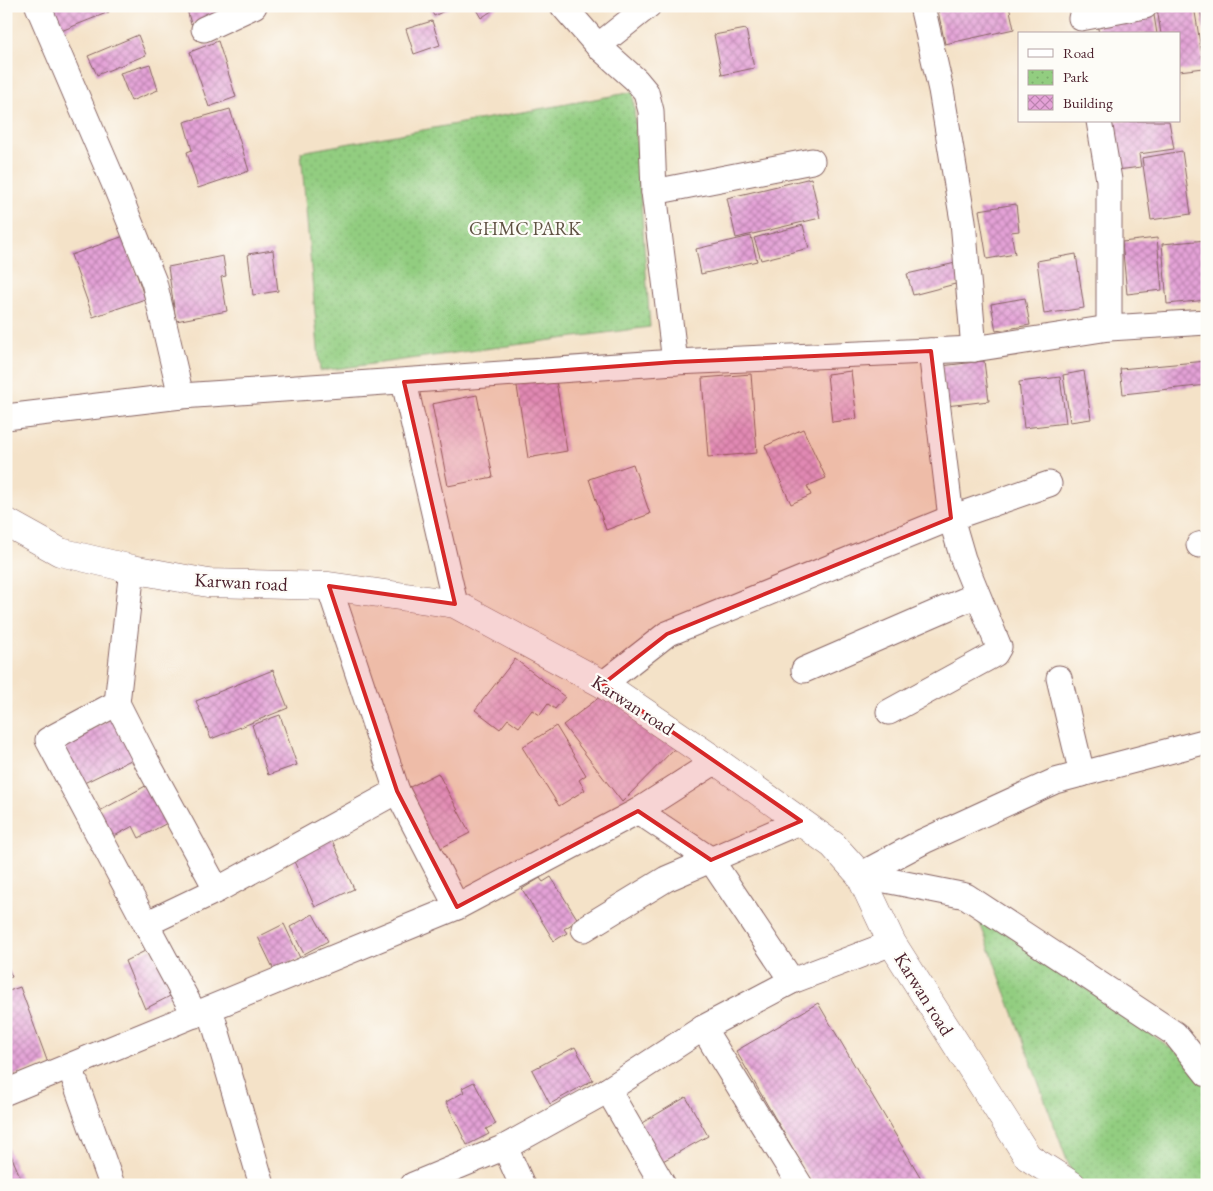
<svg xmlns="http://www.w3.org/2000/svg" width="1213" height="1191" viewBox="0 0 1213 1191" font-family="'EB Garamond',serif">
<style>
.park{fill:url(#park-dots);stroke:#6e7656}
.building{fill:url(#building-cross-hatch)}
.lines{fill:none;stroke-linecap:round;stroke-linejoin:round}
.minor-casing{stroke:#866362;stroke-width:27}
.tertiary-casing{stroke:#866362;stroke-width:29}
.minor{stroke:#fff;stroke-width:25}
.tertiary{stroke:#fff;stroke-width:28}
.marked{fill:#d62828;fill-opacity:0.2;stroke:#d62828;stroke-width:4;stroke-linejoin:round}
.labels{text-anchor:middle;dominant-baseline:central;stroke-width:4.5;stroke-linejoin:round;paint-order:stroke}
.park-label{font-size:19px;fill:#605344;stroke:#fdfcf7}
.street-label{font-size:19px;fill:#4a1f2b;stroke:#fdfcf7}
</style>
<defs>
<pattern id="park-dots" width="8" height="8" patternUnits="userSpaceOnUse" patternTransform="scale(1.25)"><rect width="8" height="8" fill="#92cd80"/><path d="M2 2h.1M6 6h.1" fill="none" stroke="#7fb06f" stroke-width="1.8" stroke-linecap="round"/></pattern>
<pattern id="building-cross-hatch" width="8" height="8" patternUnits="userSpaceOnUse" patternTransform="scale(1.25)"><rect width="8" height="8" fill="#e4a2d7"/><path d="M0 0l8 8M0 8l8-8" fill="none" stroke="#bb83af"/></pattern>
</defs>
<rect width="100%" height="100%" fill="#fdfcf7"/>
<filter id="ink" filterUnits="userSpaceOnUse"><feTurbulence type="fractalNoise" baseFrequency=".02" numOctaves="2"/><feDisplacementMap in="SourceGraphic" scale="10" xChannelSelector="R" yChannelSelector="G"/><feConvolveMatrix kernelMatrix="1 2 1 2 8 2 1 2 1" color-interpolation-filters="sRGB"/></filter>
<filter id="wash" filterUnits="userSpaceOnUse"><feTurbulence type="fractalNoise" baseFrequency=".0096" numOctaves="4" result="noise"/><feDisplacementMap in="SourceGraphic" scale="20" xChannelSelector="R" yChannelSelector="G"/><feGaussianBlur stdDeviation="1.12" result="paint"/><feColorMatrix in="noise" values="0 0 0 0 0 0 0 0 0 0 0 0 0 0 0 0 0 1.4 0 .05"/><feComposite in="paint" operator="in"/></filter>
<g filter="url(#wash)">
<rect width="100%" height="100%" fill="#f4e2c8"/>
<g class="park">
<path d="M 633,92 L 650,327 L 320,371 L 301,152 Z"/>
<path d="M 976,912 L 1207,1073 L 1207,1185 L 1076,1185 Z"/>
</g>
<g id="blocks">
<g class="building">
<path d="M 51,6 L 107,6 L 109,12 L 61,31 Z"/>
<path d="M 186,6 L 236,6 L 191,24 Z"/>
<path d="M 429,6 L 454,6 L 434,16 Z"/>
<path d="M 474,6 L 499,6 L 481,18 Z"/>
<path d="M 937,6 L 1009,6 L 1014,29 L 945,44 Z"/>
<path d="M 1167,6 L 1194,6 L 1204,68 L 1179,71 L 1179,34 L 1161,34 L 1157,8 Z"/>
<path d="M 1200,6 L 1207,6 L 1207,45 L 1206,45 Z"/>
<path d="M 1153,9 L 1157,34 L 1099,34 L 1096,18 Z"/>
<path d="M 432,21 L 440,45 L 414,54 L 406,29 Z"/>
<path d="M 746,29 L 754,68 L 722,75 L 714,35 Z"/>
<path d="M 138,35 L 146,55 L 97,75 L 88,56 Z"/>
<path d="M 218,41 L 236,97 L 209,107 L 190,52 Z"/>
<path d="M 150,64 L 158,90 L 131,101 L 120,73 Z"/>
<path d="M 230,109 L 249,171 L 198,188 L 187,152 L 192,150 L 184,122 Z"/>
<path d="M 1109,121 L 1169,121 L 1174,149 L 1139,154 L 1141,167 L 1117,170 Z"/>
<path d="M 1182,151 L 1191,214 L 1151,220 L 1142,158 Z"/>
<path d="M 811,178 L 820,218 L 736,238 L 727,198 Z"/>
<path d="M 1016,204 L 1019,231 L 1011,232 L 1015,254 L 987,259 L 979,210 Z"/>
<path d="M 803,225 L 809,248 L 761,260 L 754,238 Z"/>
<path d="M 124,236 L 145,299 L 93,317 L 71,255 Z"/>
<path d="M 751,236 L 757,261 L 701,274 L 696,249 Z"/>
<path d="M 1157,238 L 1162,290 L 1127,294 L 1122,242 Z"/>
<path d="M 1207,240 L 1207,300 L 1167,304 L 1162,244 Z"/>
<path d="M 273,250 L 278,291 L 253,295 L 248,254 Z"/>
<path d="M 1076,254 L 1084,308 L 1044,314 L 1037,261 Z"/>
<path d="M 223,256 L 226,276 L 221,277 L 227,311 L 176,321 L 168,267 Z"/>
<path d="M 960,262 L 963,282 L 913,295 L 907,274 Z"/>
<path d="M 1025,298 L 1030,325 L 996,331 L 991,304 Z"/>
<path d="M 984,361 L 989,401 L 946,406 L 941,366 Z"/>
<path d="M 1207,361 L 1207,385 L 1123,394 L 1120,369 Z"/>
<path d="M 851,371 L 857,419 L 832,422 L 827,374 Z"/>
<path d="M 1084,371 L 1091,419 L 1070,422 L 1063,375 Z"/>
<path d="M 555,374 L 567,451 L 528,458 L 516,380 Z"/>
<path d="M 751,374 L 757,453 L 708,457 L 702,378 Z"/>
<path d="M 1060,377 L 1066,423 L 1024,428 L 1019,382 Z"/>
<path d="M 477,395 L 493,477 L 448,486 L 432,404 Z"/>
<path d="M 803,429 L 826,478 L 807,486 L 811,495 L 791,504 L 765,446 Z"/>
<path d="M 633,464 L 650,514 L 606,530 L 589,479 Z"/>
<path d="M 515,659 L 565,697 L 555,709 L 548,704 L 540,715 L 532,710 L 519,727 L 508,719 L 500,729 L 475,710 Z"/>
<path d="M 273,670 L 288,708 L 211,739 L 196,701 Z"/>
<path d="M 605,693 L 680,743 L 622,802 L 563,725 Z"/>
<path d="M 280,715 L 297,765 L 268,775 L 252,725 Z"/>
<path d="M 117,716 L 137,757 L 78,786 L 57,746 Z"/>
<path d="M 556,726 L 586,775 L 579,780 L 585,790 L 559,806 L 522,747 Z"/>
<path d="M 438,773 L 470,833 L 433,852 L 402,791 Z"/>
<path d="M 151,783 L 171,821 L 139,838 L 133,826 L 107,840 L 94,814 Z"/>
<path d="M 331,838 L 354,889 L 315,907 L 292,857 Z"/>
<path d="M 551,877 L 578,920 L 564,929 L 567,933 L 554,941 L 522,889 L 540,878 L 543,882 Z"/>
<path d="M 313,914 L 328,941 L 304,954 L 290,927 Z"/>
<path d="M 284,924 L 300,958 L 274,970 L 258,937 Z"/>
<path d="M 151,948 L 174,994 L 145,1009 L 125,961 Z"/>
<path d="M 6,963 L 12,977 L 6,979 Z"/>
<path d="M 20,987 L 48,1063 L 10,1077 L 6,1066 L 6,992 Z"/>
<path d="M 818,1003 L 925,1185 L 814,1185 L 736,1051 Z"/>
<path d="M 575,1047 L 593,1080 L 550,1104 L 532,1070 Z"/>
<path d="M 474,1082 L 496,1124 L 486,1129 L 489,1134 L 467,1145 L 446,1102 L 464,1092 L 462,1088 Z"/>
<path d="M 686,1097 L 708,1136 L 661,1162 L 640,1124 Z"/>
<path d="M 6,1143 L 21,1179 L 9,1185 L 6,1185 Z"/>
</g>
</g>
</g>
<g filter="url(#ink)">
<use href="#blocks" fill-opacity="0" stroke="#866362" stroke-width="1"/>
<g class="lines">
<g class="minor-casing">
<g id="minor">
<path d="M 38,6 L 117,190 L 154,282 L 181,396"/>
<path d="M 563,6 L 598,46 L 648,6"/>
<path d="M 922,6 L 941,90 L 963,221 L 974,349"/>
<path d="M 1081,18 L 1145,6"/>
<path d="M 204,29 L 254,6"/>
<path d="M 598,46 L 636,80 L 646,92 L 651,111 L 654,192 L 675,362"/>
<path d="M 1099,121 L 1109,180 L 1109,328"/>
<path d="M 654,192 L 812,161"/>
<path d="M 404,382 L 455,604"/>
<path d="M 6,417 L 181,396 L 675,362 L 974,349 L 1109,328 L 1207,322"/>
<path d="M 1199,545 L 1207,543"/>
<path d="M 132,569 L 117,703 L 48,740 L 146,924"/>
<path d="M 329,586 L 397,791 L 457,907"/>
<path d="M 804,670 L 977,595"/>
<path d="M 1059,678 L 1082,774"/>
<path d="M 603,684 L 667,634 L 951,518 L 1049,484"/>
<path d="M 117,703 L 147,762 L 217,890"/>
<path d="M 889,712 L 995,654 L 999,647 L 963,559 L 951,518 L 931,351"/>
<path d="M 638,811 L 711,860 L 792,981"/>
<path d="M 860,875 L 966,896 L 1175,1034 L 1207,1074"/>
<path d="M 860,875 L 924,841 L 1055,781 L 1207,741"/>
<path d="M 584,929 L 666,879 L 801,821"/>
<path d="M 210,1009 L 262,1185"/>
<path d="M 195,1015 L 146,924 L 217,890 L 397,791"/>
<path d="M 703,1028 L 800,1185"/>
<path d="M 70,1067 L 112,1185"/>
<path d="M 608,1090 L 663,1185"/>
<path d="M 6,1092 L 457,907 L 638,811 L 716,761"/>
<path d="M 505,1147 L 522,1185"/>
<path d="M 413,1185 L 505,1147 L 608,1090 L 703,1028 L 792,981 L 892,943"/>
</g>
</g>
<g class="tertiary-casing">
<path id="tertiary" d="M 6,522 L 60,552 L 132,569 L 208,583 L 329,586 L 455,604 L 603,684 L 716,761 L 833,845 L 860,875 L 892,943 L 1028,1157 L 1072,1185"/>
</g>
<use href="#minor" class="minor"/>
<use href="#tertiary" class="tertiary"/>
</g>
</g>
<path class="marked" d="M 931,351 L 951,518 L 667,634 L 603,684 L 801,821 L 711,860 L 638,811 L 457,907 L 397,791 L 329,586 L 455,604 L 404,382 L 675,362 Z"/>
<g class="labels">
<g class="park-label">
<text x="525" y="228">GHMC PARK</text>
</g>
<g class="street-label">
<text transform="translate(241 582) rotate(3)">Karwan road</text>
<text transform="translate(633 705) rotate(33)">Karwan road</text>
<text transform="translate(924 994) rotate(58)">Karwan road</text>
</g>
</g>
<rect width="1213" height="1191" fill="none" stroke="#fdfcf7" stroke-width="25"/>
<rect x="1018" y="32" width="162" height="90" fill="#fdfcf7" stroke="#b5a4a5"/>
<rect x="1028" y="49" width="25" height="8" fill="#ffffff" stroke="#b5a4a5"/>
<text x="1063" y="58" font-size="15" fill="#4a1f2b">Road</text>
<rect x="1028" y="70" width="25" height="15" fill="url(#park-dots)" stroke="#b5a4a5"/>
<text x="1063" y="82" font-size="15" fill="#4a1f2b">Park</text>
<rect x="1028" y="95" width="25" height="15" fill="url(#building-cross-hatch)" stroke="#b5a4a5"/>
<text x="1063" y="108" font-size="15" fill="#4a1f2b">Building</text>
</svg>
